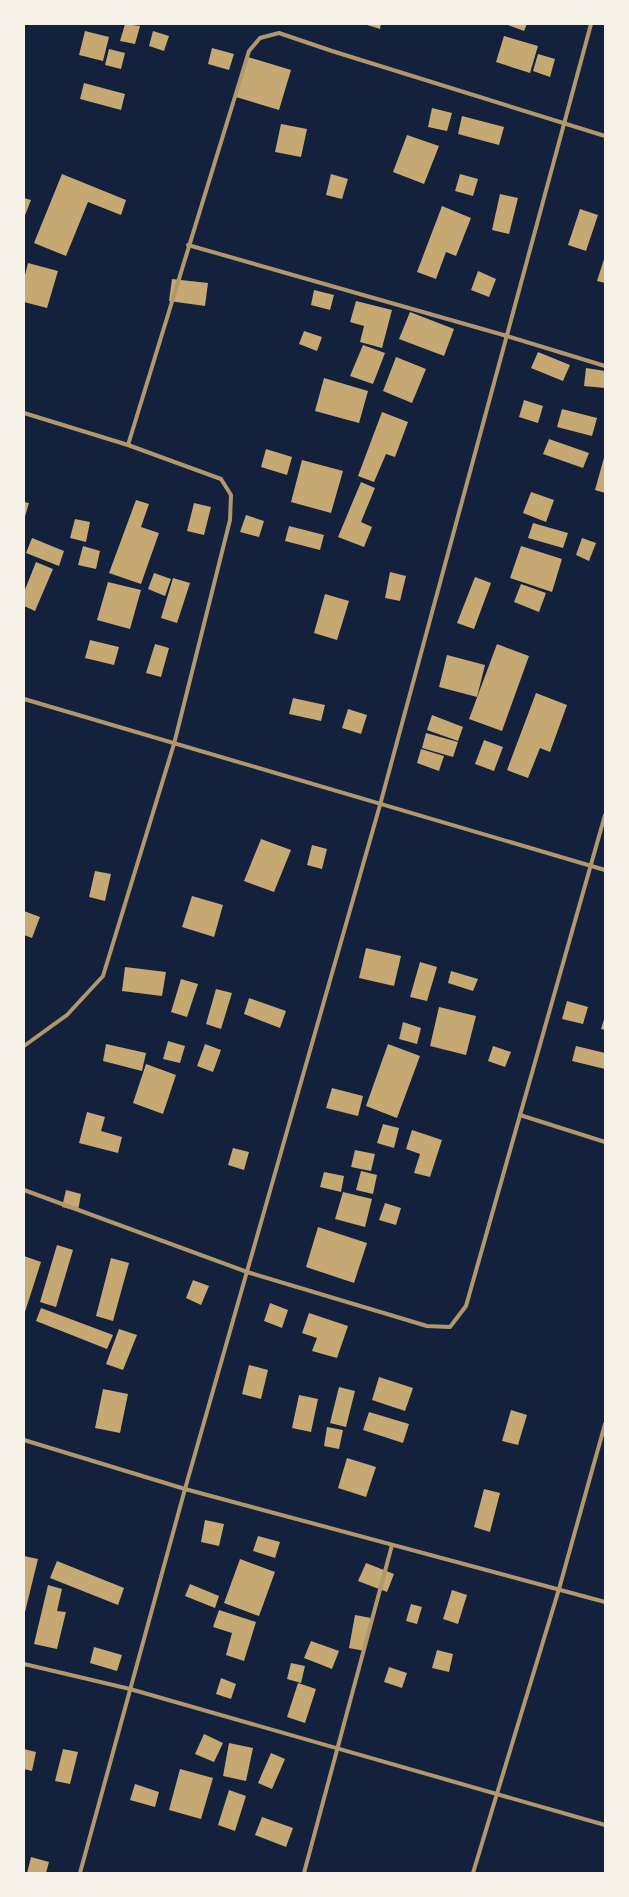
<svg xmlns="http://www.w3.org/2000/svg" width="629" height="1897" viewBox="0 0 629 1897" font-family="'Titillium Web',sans-serif">
<style>
.building{fill:#c6a872}
.lines{fill:none;stroke-linecap:round;stroke-linejoin:round}
.minor{stroke:#b1986c;stroke-width:4}
</style>
<rect width="100%" height="100%" fill="#14213d"/>
<g class="building">
<path d="M 125,24 L 140,26 L 135,44 L 120,41 Z"/>
<path d="M 364,24 L 381,24 L 380,29 Z"/>
<path d="M 505,24 L 527,24 L 524,31 Z"/>
<path d="M 85,31 L 109,37 L 103,61 L 79,55 Z"/>
<path d="M 153,31 L 169,36 L 164,51 L 149,46 Z"/>
<path d="M 504,36 L 538,46 L 530,73 L 496,62 Z"/>
<path d="M 212,48 L 234,54 L 229,70 L 208,64 Z"/>
<path d="M 109,49 L 125,53 L 121,69 L 105,65 Z"/>
<path d="M 538,54 L 555,59 L 550,77 L 533,71 Z"/>
<path d="M 248,57 L 291,70 L 279,110 L 236,97 Z"/>
<path d="M 84,83 L 125,94 L 121,110 L 80,99 Z"/>
<path d="M 432,108 L 452,113 L 447,131 L 428,127 Z"/>
<path d="M 462,116 L 504,127 L 499,145 L 458,134 Z"/>
<path d="M 281,124 L 307,129 L 301,157 L 275,152 Z"/>
<path d="M 407,135 L 439,146 L 424,184 L 393,172 Z"/>
<path d="M 62,174 L 126,200 L 121,215 L 88,202 L 66,256 L 34,243 Z"/>
<path d="M 331,174 L 348,179 L 342,199 L 326,195 Z"/>
<path d="M 460,174 L 478,179 L 473,196 L 455,191 Z"/>
<path d="M 500,194 L 518,198 L 509,234 L 492,230 Z"/>
<path d="M 24,198 L 31,200 L 24,218 Z"/>
<path d="M 442,206 L 471,218 L 456,256 L 446,252 L 436,279 L 417,272 Z"/>
<path d="M 580,209 L 598,215 L 586,251 L 568,245 Z"/>
<path d="M 605,256 L 605,283 L 597,281 Z"/>
<path d="M 28,263 L 58,271 L 47,308 L 24,302 L 24,279 Z"/>
<path d="M 478,271 L 496,279 L 489,297 L 471,290 Z"/>
<path d="M 172,279 L 208,283 L 205,306 L 169,301 Z"/>
<path d="M 314,290 L 334,295 L 330,310 L 311,305 Z"/>
<path d="M 356,301 L 392,310 L 382,348 L 360,342 L 364,326 L 350,322 Z"/>
<path d="M 410,312 L 454,329 L 444,356 L 399,339 Z"/>
<path d="M 304,331 L 322,337 L 317,351 L 299,344 Z"/>
<path d="M 363,345 L 385,353 L 373,384 L 350,376 Z"/>
<path d="M 538,352 L 570,365 L 563,381 L 531,368 Z"/>
<path d="M 396,357 L 426,369 L 412,403 L 383,391 Z"/>
<path d="M 586,368 L 605,371 L 605,388 L 584,386 Z"/>
<path d="M 324,378 L 368,391 L 359,423 L 315,411 Z"/>
<path d="M 524,400 L 543,406 L 538,423 L 519,417 Z"/>
<path d="M 562,409 L 597,418 L 592,436 L 557,427 Z"/>
<path d="M 382,412 L 408,422 L 395,457 L 386,454 L 374,482 L 358,476 Z"/>
<path d="M 549,439 L 589,453 L 583,468 L 543,454 Z"/>
<path d="M 266,449 L 292,457 L 287,475 L 261,467 Z"/>
<path d="M 605,454 L 605,493 L 595,490 Z"/>
<path d="M 302,460 L 343,471 L 331,513 L 291,502 Z"/>
<path d="M 361,482 L 375,488 L 361,522 L 372,527 L 364,547 L 338,537 Z"/>
<path d="M 531,492 L 554,500 L 546,522 L 523,513 Z"/>
<path d="M 136,500 L 149,504 L 141,527 L 159,533 L 141,584 L 109,573 Z"/>
<path d="M 24,502 L 29,503 L 24,520 Z"/>
<path d="M 194,503 L 211,507 L 204,535 L 187,531 Z"/>
<path d="M 246,515 L 264,521 L 259,537 L 240,532 Z"/>
<path d="M 75,519 L 90,522 L 86,542 L 70,538 Z"/>
<path d="M 533,523 L 568,533 L 563,548 L 528,538 Z"/>
<path d="M 289,526 L 324,535 L 320,550 L 285,541 Z"/>
<path d="M 32,538 L 64,551 L 59,566 L 26,553 Z"/>
<path d="M 582,538 L 596,543 L 589,561 L 576,555 Z"/>
<path d="M 83,546 L 100,551 L 96,569 L 78,565 Z"/>
<path d="M 521,546 L 562,559 L 552,592 L 510,578 Z"/>
<path d="M 36,562 L 53,569 L 35,611 L 24,606 L 24,592 Z"/>
<path d="M 390,572 L 406,576 L 400,601 L 385,598 Z"/>
<path d="M 154,573 L 171,579 L 165,596 L 148,589 Z"/>
<path d="M 475,577 L 491,583 L 474,629 L 457,623 Z"/>
<path d="M 173,578 L 190,583 L 177,623 L 161,618 Z"/>
<path d="M 108,582 L 141,590 L 130,629 L 97,620 Z"/>
<path d="M 521,584 L 546,593 L 539,612 L 514,602 Z"/>
<path d="M 325,594 L 349,601 L 337,640 L 314,633 Z"/>
<path d="M 90,640 L 119,647 L 114,665 L 85,658 Z"/>
<path d="M 155,644 L 169,648 L 161,677 L 146,673 Z"/>
<path d="M 497,644 L 529,656 L 502,731 L 469,719 Z"/>
<path d="M 447,655 L 485,665 L 477,697 L 439,687 Z"/>
<path d="M 536,693 L 567,705 L 550,752 L 540,748 L 528,778 L 507,770 Z"/>
<path d="M 293,698 L 325,705 L 321,721 L 289,714 Z"/>
<path d="M 348,709 L 367,715 L 361,734 L 342,728 Z"/>
<path d="M 432,715 L 463,727 L 458,741 L 427,730 Z"/>
<path d="M 426,733 L 458,742 L 453,757 L 422,748 Z"/>
<path d="M 484,740 L 503,747 L 494,771 L 475,764 Z"/>
<path d="M 421,749 L 444,756 L 439,771 L 417,763 Z"/>
<path d="M 261,839 L 291,850 L 274,892 L 244,881 Z"/>
<path d="M 312,845 L 327,849 L 322,869 L 307,865 Z"/>
<path d="M 95,871 L 111,874 L 105,901 L 89,897 Z"/>
<path d="M 192,896 L 223,905 L 214,937 L 182,927 Z"/>
<path d="M 24,911 L 40,917 L 32,938 L 24,935 Z"/>
<path d="M 366,948 L 401,956 L 394,986 L 359,978 Z"/>
<path d="M 420,962 L 437,967 L 427,1001 L 410,997 Z"/>
<path d="M 125,967 L 166,972 L 162,996 L 122,991 Z"/>
<path d="M 451,971 L 478,979 L 473,991 L 448,983 Z"/>
<path d="M 181,979 L 198,984 L 187,1017 L 171,1012 Z"/>
<path d="M 216,989 L 232,993 L 221,1029 L 206,1024 Z"/>
<path d="M 249,998 L 286,1011 L 280,1028 L 244,1014 Z"/>
<path d="M 567,1001 L 588,1007 L 583,1024 L 562,1019 Z"/>
<path d="M 439,1007 L 476,1016 L 466,1055 L 430,1046 Z"/>
<path d="M 605,1016 L 605,1030 L 601,1029 Z"/>
<path d="M 403,1022 L 421,1028 L 417,1044 L 399,1039 Z"/>
<path d="M 168,1041 L 185,1046 L 180,1063 L 163,1059 Z"/>
<path d="M 106,1044 L 146,1053 L 142,1071 L 103,1061 Z"/>
<path d="M 205,1044 L 221,1050 L 213,1072 L 197,1066 Z"/>
<path d="M 388,1044 L 420,1056 L 397,1118 L 366,1106 Z"/>
<path d="M 493,1046 L 511,1052 L 505,1067 L 488,1061 Z"/>
<path d="M 576,1046 L 605,1053 L 605,1069 L 572,1061 Z"/>
<path d="M 146,1064 L 176,1075 L 163,1114 L 133,1103 Z"/>
<path d="M 332,1088 L 363,1096 L 358,1116 L 326,1108 Z"/>
<path d="M 87,1112 L 105,1117 L 101,1131 L 122,1137 L 118,1153 L 79,1143 Z"/>
<path d="M 383,1124 L 399,1128 L 394,1148 L 377,1143 Z"/>
<path d="M 412,1130 L 442,1140 L 430,1177 L 414,1173 L 420,1154 L 406,1149 Z"/>
<path d="M 233,1148 L 249,1152 L 244,1170 L 228,1165 Z"/>
<path d="M 355,1150 L 375,1154 L 371,1171 L 351,1167 Z"/>
<path d="M 361,1171 L 377,1175 L 373,1194 L 356,1190 Z"/>
<path d="M 324,1172 L 344,1176 L 341,1192 L 320,1187 Z"/>
<path d="M 66,1190 L 81,1194 L 78,1211 L 62,1207 Z"/>
<path d="M 343,1192 L 372,1199 L 365,1227 L 335,1219 Z"/>
<path d="M 385,1203 L 401,1208 L 396,1225 L 379,1220 Z"/>
<path d="M 318,1227 L 367,1243 L 354,1283 L 306,1267 Z"/>
<path d="M 57,1245 L 73,1250 L 56,1307 L 40,1302 Z"/>
<path d="M 24,1256 L 41,1262 L 24,1315 Z"/>
<path d="M 111,1258 L 129,1263 L 113,1321 L 96,1316 Z"/>
<path d="M 193,1280 L 209,1286 L 201,1305 L 186,1298 Z"/>
<path d="M 270,1303 L 288,1310 L 282,1328 L 264,1321 Z"/>
<path d="M 41,1308 L 113,1335 L 107,1349 L 36,1321 Z"/>
<path d="M 309,1313 L 348,1326 L 337,1358 L 312,1351 L 317,1338 L 302,1333 Z"/>
<path d="M 119,1329 L 137,1335 L 123,1370 L 106,1364 Z"/>
<path d="M 249,1365 L 268,1370 L 261,1399 L 242,1394 Z"/>
<path d="M 379,1377 L 413,1388 L 405,1411 L 372,1400 Z"/>
<path d="M 339,1387 L 355,1391 L 346,1427 L 330,1423 Z"/>
<path d="M 103,1389 L 128,1394 L 120,1433 L 95,1428 Z"/>
<path d="M 299,1395 L 318,1399 L 311,1432 L 292,1428 Z"/>
<path d="M 511,1410 L 527,1415 L 518,1445 L 502,1441 Z"/>
<path d="M 369,1412 L 409,1424 L 403,1443 L 363,1430 Z"/>
<path d="M 327,1427 L 343,1430 L 339,1449 L 324,1446 Z"/>
<path d="M 347,1458 L 376,1467 L 366,1497 L 338,1488 Z"/>
<path d="M 484,1489 L 500,1493 L 490,1532 L 474,1527 Z"/>
<path d="M 205,1520 L 224,1524 L 219,1546 L 201,1542 Z"/>
<path d="M 258,1536 L 280,1542 L 275,1558 L 253,1551 Z"/>
<path d="M 24,1556 L 38,1559 L 25,1612 L 24,1612 Z"/>
<path d="M 240,1559 L 275,1572 L 259,1616 L 224,1603 Z"/>
<path d="M 57,1561 L 124,1588 L 118,1605 L 50,1578 Z"/>
<path d="M 366,1563 L 394,1574 L 387,1592 L 358,1581 Z"/>
<path d="M 190,1584 L 219,1596 L 215,1608 L 185,1596 Z"/>
<path d="M 48,1585 L 62,1589 L 57,1611 L 66,1612 L 57,1649 L 34,1644 Z"/>
<path d="M 452,1590 L 467,1595 L 458,1624 L 443,1619 Z"/>
<path d="M 411,1604 L 422,1607 L 417,1624 L 406,1621 Z"/>
<path d="M 219,1610 L 256,1622 L 244,1661 L 226,1655 L 232,1633 L 213,1627 Z"/>
<path d="M 355,1615 L 371,1618 L 365,1651 L 349,1648 Z"/>
<path d="M 311,1641 L 339,1651 L 332,1669 L 304,1658 Z"/>
<path d="M 94,1647 L 122,1655 L 117,1671 L 90,1663 Z"/>
<path d="M 437,1650 L 453,1654 L 449,1672 L 432,1668 Z"/>
<path d="M 291,1663 L 305,1666 L 301,1683 L 287,1679 Z"/>
<path d="M 389,1667 L 407,1673 L 402,1688 L 384,1682 Z"/>
<path d="M 221,1678 L 236,1684 L 231,1699 L 216,1694 Z"/>
<path d="M 298,1683 L 316,1689 L 305,1723 L 287,1717 Z"/>
<path d="M 204,1734 L 223,1743 L 214,1762 L 195,1754 Z"/>
<path d="M 229,1743 L 253,1748 L 246,1781 L 223,1776 Z"/>
<path d="M 24,1749 L 36,1752 L 32,1771 L 24,1769 Z"/>
<path d="M 63,1749 L 78,1752 L 70,1784 L 55,1781 Z"/>
<path d="M 271,1753 L 285,1759 L 272,1789 L 258,1783 Z"/>
<path d="M 180,1769 L 213,1778 L 201,1819 L 169,1810 Z"/>
<path d="M 135,1784 L 159,1792 L 155,1807 L 130,1800 Z"/>
<path d="M 229,1790 L 246,1796 L 235,1831 L 218,1825 Z"/>
<path d="M 262,1817 L 293,1828 L 286,1847 L 255,1835 Z"/>
<path d="M 31,1857 L 49,1862 L 46,1873 L 27,1873 Z"/>
</g>
<g class="lines">
<g class="minor">
<path d="M 188,245 L 507,336 L 605,366"/>
<path d="M 24,413 L 128,445 L 221,479 L 231,495 L 230,520 L 174,744 L 103,976 L 67,1015 L 24,1046"/>
<path d="M 128,445 L 249,51 L 260,38 L 279,33 L 332,51 L 605,136"/>
<path d="M 24,699 L 605,870"/>
<path d="M 520,1115 L 605,1142"/>
<path d="M 24,1190 L 247,1272 L 427,1326 L 450,1327 L 466,1306 L 605,815"/>
<path d="M 24,1440 L 185,1489 L 605,1602"/>
<path d="M 24,1664 L 130,1689 L 605,1825"/>
<path d="M 80,1873 L 185,1489 L 380,805 L 591,24"/>
<path d="M 304,1873 L 392,1545"/>
<path d="M 473,1873 L 559,1589 L 605,1424"/>
</g>
</g>
<rect width="629" height="1897" fill="none" stroke="#f6f1e7" stroke-width="50"/>
</svg>
